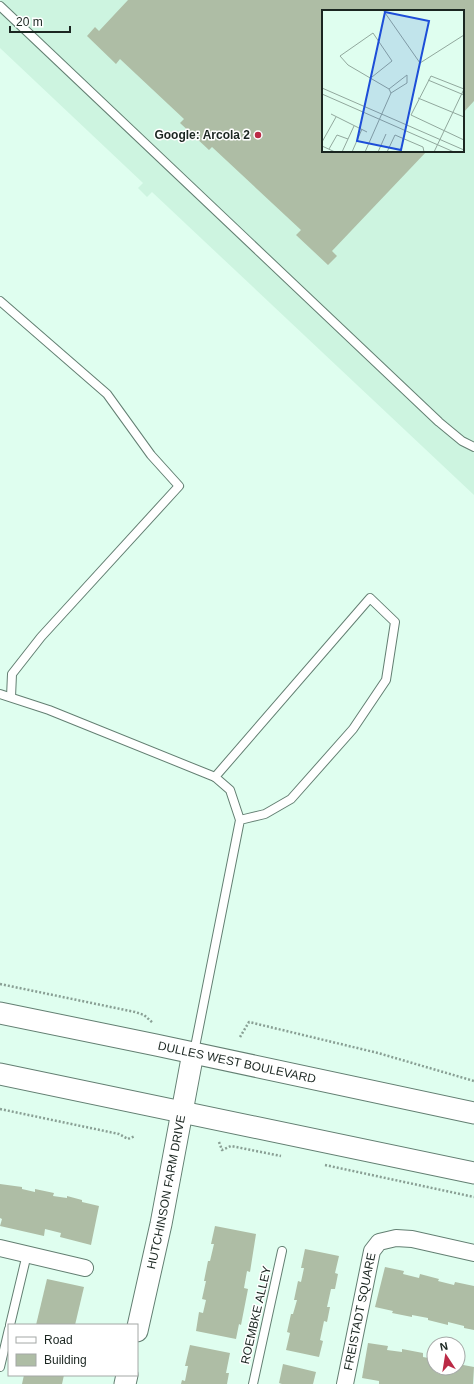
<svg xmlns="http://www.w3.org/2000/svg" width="474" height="1384" viewBox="0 0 474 1384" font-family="Arial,sans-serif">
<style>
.built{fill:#cdf4e0;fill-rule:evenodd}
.building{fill:#aebda5}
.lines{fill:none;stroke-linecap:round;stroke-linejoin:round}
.service-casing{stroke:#637f72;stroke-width:10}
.minor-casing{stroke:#637f72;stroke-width:18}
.tertiary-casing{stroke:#637f72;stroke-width:23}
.path{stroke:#899f94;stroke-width:2.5;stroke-dasharray:2 2;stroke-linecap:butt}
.service{stroke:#fff;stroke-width:8}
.minor{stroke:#fff;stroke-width:16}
.tertiary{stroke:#fff;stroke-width:21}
.poi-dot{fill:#bb2a46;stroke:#fff;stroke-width:1.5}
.labels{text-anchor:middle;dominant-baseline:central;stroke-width:3;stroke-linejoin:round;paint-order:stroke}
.poi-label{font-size:12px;font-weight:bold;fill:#1b2621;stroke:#fff;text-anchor:end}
.street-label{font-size:12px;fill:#1b2621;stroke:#fff}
.inset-road{fill:none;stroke:#91a89d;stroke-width:1}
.view{fill:#1d4ed8;fill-opacity:0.15;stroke:#1d4ed8;stroke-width:2}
.inset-edge{fill:none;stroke:#1b2621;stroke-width:2}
</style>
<rect width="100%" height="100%" fill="#dffeef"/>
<path class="built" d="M 0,0 L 474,0 L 474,495 L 152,192 L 147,197 L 138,188 L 143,183 L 0,48 ZM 323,11 L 463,11 L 463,151 L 323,151 Z"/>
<g class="building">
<path d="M 128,0 L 474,0 L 474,101 L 463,113 L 463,11 L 323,11 L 323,151 L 427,151 L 332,251 L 337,256 L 328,265 L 296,235 L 301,230 L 212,147 L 209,150 L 180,123 L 184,119 L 120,59 L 116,64 L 87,36 L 95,27 L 99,31 Z"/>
<path d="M 0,1184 L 22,1187 L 22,1189 L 35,1192 L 35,1189 L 54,1193 L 53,1196 L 67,1198 L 67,1196 L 82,1200 L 82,1202 L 99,1206 L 91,1245 L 60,1237 L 61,1233 L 45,1229 L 44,1236 L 0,1226 L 2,1219 L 0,1218 Z"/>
<path d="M 215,1226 L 256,1234 L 250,1272 L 247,1271 L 244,1288 L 248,1289 L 241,1325 L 239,1324 L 236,1339 L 196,1331 L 199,1312 L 203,1313 L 206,1300 L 202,1299 L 206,1281 L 204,1281 L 208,1261 L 210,1261 L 214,1244 L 211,1244 Z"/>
<path d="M 305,1249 L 339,1256 L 335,1273 L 338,1274 L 335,1289 L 331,1289 L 327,1307 L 330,1307 L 327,1322 L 324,1321 L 320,1340 L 323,1341 L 319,1357 L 286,1350 L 290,1333 L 287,1332 L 291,1314 L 293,1314 L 297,1300 L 294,1300 L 298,1281 L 301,1282 L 304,1268 L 301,1268 Z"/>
<path d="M 385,1267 L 404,1271 L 403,1274 L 419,1278 L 420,1274 L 439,1279 L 438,1281 L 454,1285 L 455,1282 L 474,1286 L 474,1330 L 464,1328 L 464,1326 L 448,1322 L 448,1325 L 428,1320 L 428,1318 L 412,1315 L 412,1317 L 392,1313 L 393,1311 L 375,1307 Z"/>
<path d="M 47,1279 L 84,1287 L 75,1325 L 36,1325 Z"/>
<path d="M 368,1343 L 388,1346 L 387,1350 L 402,1352 L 402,1349 L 423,1353 L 423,1357 L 434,1359 L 434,1368 L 458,1368 L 458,1364 L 474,1367 L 473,1384 L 379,1384 L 379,1381 L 362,1378 Z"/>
<path d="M 190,1345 L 230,1353 L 226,1373 L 229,1373 L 227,1384 L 181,1384 L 182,1380 L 185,1381 L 188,1366 L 185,1366 Z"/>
<path d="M 283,1364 L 316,1372 L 313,1384 L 282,1384 L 279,1383 Z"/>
<path d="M 24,1375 L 64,1375 L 62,1384 L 22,1384 Z"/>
</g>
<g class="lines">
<g class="service-casing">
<g id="service">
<path d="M 0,6 L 439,422 L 462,441 L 474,447"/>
<path d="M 0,301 L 107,394 L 151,455 L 179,486 L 41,637 L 12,674 L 11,697"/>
<path d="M 0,694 L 49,710 L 215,777"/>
<path d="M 194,1052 L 240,820 L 230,790 L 215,777 L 370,598 L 395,622 L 386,680 L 353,729 L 291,799 L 265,814 L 240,820"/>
<path d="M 10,1325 L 27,1254"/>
<path d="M 0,1367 L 9,1329"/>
<path d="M 253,1384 L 282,1251"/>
</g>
</g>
<g class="minor-casing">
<g id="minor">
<path d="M 0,1248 L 85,1268"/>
<path id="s1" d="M 345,1384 L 372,1251 L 379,1242 L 396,1238 L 412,1239 L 474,1253"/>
</g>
</g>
<g class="tertiary-casing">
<g id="tertiary">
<path id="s2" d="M 0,1013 L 156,1045 L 474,1113"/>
<path d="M 0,1074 L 474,1173"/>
<path id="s3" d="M 137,1331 L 161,1224 L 193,1053"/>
<path d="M 125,1384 L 127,1375"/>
</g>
</g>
<g class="path">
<path d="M 0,984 L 135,1012 L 144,1015 L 153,1023"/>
<path d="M 240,1037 L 249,1022 L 378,1053 L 474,1081"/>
<path d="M 0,1109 L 119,1134 L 128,1139 L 135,1136"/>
<path d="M 219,1142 L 222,1150 L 231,1146 L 281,1156"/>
<path d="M 325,1165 L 474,1197"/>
</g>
<use href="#service" class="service"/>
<use href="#minor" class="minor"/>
<use href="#tertiary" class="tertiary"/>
</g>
<circle class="poi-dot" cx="258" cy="135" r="4"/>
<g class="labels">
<g class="poi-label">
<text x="250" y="135">Google: Arcola 2</text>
</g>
<g class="street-label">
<text stroke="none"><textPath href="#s2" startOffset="242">DULLES WEST BOULEVARD</textPath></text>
<text stroke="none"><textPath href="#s3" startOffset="142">HUTCHINSON FARM DRIVE</textPath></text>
<text stroke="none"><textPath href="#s1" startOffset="74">FREISTADT SQUARE</textPath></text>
<text transform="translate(256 1315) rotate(-77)">ROEMBKE ALLEY</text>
</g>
</g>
<g transform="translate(322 10)">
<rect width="142" height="142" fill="#dffeef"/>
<path class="inset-road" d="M 61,0 L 98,53 L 142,25M 50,67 L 70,51 L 51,23 L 18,46 L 26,55 L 67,79M 106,70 L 142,85M 0,78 L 142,140M 142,79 L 109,66 L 89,105 L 142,130M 0,84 L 132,142M 96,88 L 142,107M 9,104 L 45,122M 0,132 L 14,107M 0,136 L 13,142M 7,139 L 15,125 L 26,129M 20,142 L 32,116M 30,142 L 40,119M 43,142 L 69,83 L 67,79 L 85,65 L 85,73 L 69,83M 56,142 L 64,124M 65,142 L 73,125 L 101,137 L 102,142M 112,142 L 142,79"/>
<path class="view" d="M 63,2 L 107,11 L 79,140 L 35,131 Z"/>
<rect width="142" height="142" class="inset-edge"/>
</g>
<rect x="8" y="1324" width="130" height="52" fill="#ffffff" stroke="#a4a8a6"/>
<rect x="16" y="1337" width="20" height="6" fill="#ffffff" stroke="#a4a8a6"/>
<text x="44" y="1344" font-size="12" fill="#1b2621">Road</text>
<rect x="16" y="1354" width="20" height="12" fill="#aebda5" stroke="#a4a8a6"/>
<text x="44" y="1364" font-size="12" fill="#1b2621">Building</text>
<g transform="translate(446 1356) rotate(348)"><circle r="19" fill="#ffffff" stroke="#a4a8a6"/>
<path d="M0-3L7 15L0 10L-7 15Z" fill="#bb2a46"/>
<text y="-6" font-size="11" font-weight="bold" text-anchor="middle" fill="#1b2621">N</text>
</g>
<path d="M10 26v6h60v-6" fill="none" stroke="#1b2621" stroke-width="2"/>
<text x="16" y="26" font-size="12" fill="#1b2621" stroke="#ffffff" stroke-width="3" paint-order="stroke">20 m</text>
</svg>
